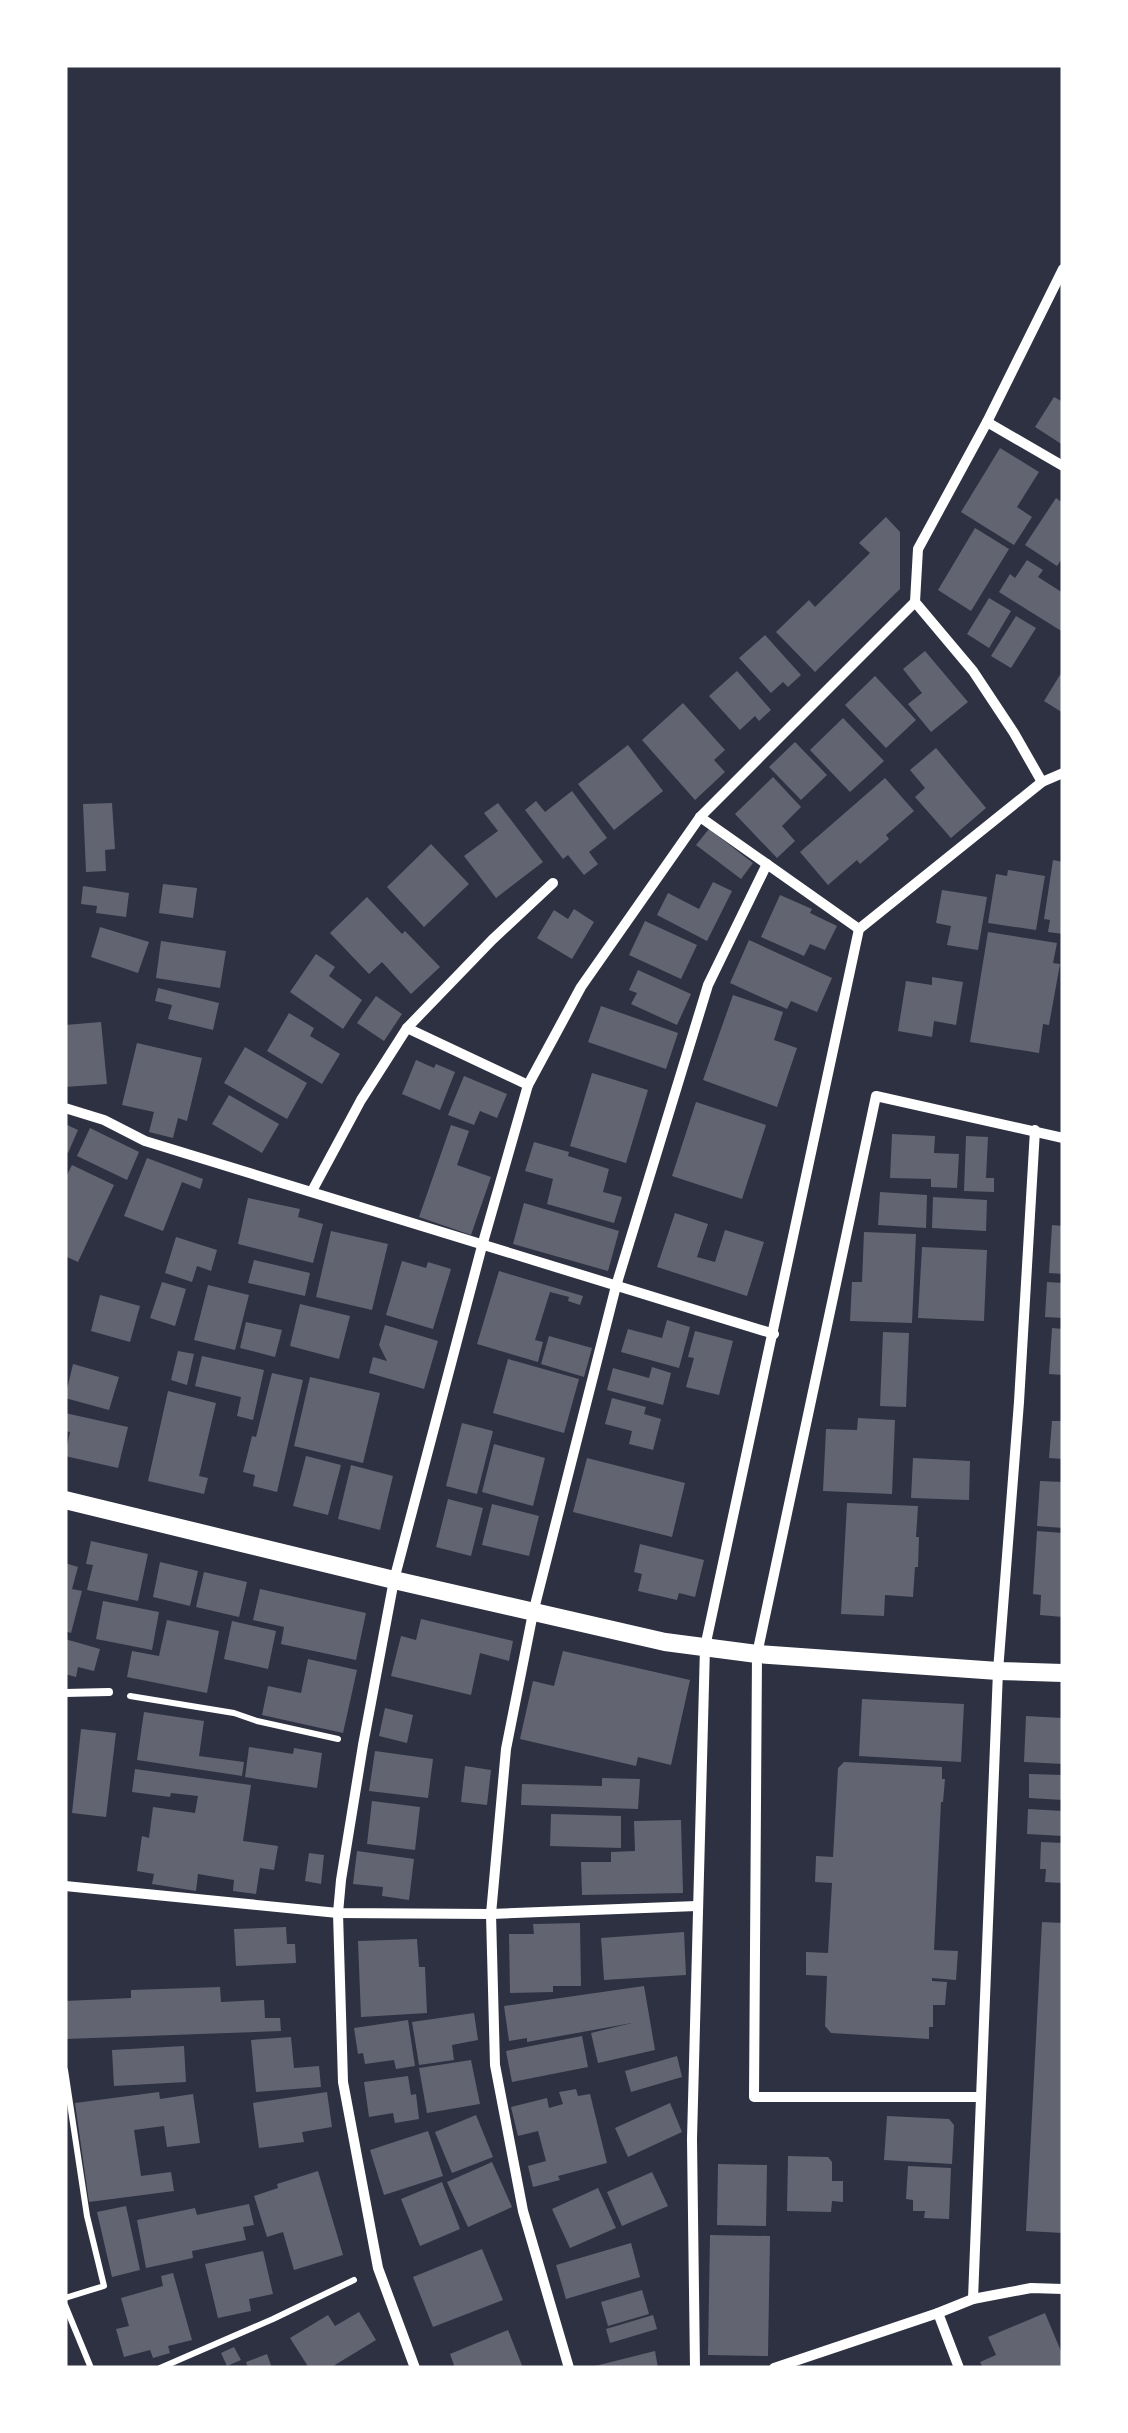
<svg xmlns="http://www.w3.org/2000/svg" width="1128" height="2433" viewBox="0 0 1128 2433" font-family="Figtree,sans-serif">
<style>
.building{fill:#626471}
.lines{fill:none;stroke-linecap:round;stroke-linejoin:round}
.path{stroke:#fff;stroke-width:6}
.service{stroke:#fff;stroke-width:8}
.minor{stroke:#fff;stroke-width:10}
.tertiary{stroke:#fff;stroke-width:18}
</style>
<rect width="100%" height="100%" fill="#2d3142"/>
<g class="building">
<path d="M 1054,397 L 1063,402 L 1063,445 L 1035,427 Z"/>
<path d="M 1000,448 L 1039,472 L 1017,507 L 1032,517 L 1014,545 L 961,512 Z"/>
<path d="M 1056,498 L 1063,503 L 1063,557 L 1057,566 L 1025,545 Z"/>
<path d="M 886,517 L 900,532 L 900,589 L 815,672 L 776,632 L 809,600 L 815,607 L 870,553 L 859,543 Z"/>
<path d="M 975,528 L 1009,549 L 971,611 L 938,590 Z"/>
<path d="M 1027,560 L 1043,570 L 1038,577 L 1063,593 L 1063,632 L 999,592 L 1010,574 L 1015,578 Z"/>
<path d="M 989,598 L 1011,611 L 989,648 L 967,634 Z"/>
<path d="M 1016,616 L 1036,628 L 1011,668 L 991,656 Z"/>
<path d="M 765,635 L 801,675 L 788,687 L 783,682 L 771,693 L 739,658 Z"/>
<path d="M 925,651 L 968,702 L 931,732 L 908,704 L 922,693 L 903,669 Z"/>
<path d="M 1063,670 L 1063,713 L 1044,701 Z"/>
<path d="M 737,671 L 771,710 L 759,721 L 755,716 L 740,730 L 709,696 Z"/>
<path d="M 875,676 L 916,720 L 886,748 L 845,705 Z"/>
<path d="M 683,703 L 725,750 L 714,760 L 725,772 L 695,800 L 642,740 Z"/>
<path d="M 843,718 L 884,761 L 850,792 L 810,750 Z"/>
<path d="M 795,742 L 827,775 L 801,800 L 769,767 Z"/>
<path d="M 628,745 L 663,791 L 614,830 L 578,784 Z"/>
<path d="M 936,748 L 986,808 L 951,838 L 915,797 L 925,788 L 910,770 Z"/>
<path d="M 773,777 L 801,807 L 782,826 L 795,841 L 777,858 L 735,814 Z"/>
<path d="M 885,778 L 914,811 L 886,835 L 889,839 L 860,864 L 857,860 L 828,885 L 800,852 Z"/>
<path d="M 572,791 L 607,838 L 589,852 L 598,864 L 584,875 L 568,855 L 563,859 L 525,810 L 536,801 L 545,812 Z"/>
<path d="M 112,803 L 115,849 L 105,850 L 106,871 L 86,872 L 83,804 Z"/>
<path d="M 498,803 L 543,862 L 496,898 L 464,856 L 498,831 L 484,813 Z"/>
<path d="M 709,829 L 753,863 L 741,879 L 696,845 Z"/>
<path d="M 431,844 L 469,884 L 424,927 L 387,887 Z"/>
<path d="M 1053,860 L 1063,862 L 1063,934 L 1048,932 L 1050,920 L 1044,919 Z"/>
<path d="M 1008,870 L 1045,876 L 1036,930 L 988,923 L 996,874 L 1007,876 Z"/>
<path d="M 713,882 L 732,891 L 707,941 L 657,915 L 668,893 L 699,909 Z"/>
<path d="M 163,884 L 197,888 L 193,918 L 159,913 Z"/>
<path d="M 83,886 L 129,893 L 126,917 L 96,913 L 97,906 L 81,904 Z"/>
<path d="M 942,890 L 987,897 L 978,950 L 947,945 L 951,926 L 936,923 Z"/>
<path d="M 780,895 L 812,909 L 810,913 L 837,926 L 825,950 L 810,944 L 804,956 L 761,937 Z"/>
<path d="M 367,897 L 402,934 L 405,931 L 440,967 L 411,994 L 382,962 L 369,974 L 330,933 Z"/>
<path d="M 574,909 L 594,922 L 572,959 L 537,938 L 554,910 L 568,919 Z"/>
<path d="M 645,921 L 697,945 L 681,979 L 629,955 Z"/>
<path d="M 100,927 L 149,942 L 138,973 L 91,957 Z"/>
<path d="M 988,932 L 1057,943 L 1053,963 L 1060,964 L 1049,1025 L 1043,1024 L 1039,1053 L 970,1042 Z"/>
<path d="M 749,940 L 832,978 L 817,1012 L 791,1001 L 787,1009 L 730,983 Z"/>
<path d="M 161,941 L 226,951 L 220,988 L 156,978 Z"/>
<path d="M 316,954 L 335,967 L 329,976 L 362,1000 L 343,1029 L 290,992 Z"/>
<path d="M 638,970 L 691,994 L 677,1025 L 631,1004 L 637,993 L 629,990 Z"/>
<path d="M 932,977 L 963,982 L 956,1025 L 934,1021 L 932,1037 L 898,1031 L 906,981 L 932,985 Z"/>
<path d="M 158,988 L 219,1003 L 213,1030 L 168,1019 L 172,1005 L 155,1001 Z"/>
<path d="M 733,995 L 783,1012 L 774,1040 L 797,1048 L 777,1107 L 703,1080 Z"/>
<path d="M 376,996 L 402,1014 L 384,1041 L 357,1023 Z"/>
<path d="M 601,1006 L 678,1033 L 666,1069 L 588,1042 Z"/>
<path d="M 289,1013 L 314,1028 L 310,1036 L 340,1054 L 322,1084 L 267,1051 Z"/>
<path d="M 101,1022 L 107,1084 L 65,1087 L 65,1025 Z"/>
<path d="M 137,1043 L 202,1058 L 187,1121 L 178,1118 L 173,1138 L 149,1132 L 154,1112 L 122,1105 Z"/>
<path d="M 245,1047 L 307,1083 L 287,1119 L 224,1083 Z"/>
<path d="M 416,1060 L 434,1068 L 436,1064 L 455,1072 L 440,1110 L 402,1094 Z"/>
<path d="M 592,1073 L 648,1090 L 626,1163 L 570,1146 Z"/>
<path d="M 464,1076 L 507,1094 L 497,1118 L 480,1111 L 474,1125 L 448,1115 Z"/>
<path d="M 229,1095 L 279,1124 L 262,1153 L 212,1124 Z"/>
<path d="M 696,1102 L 766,1125 L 742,1199 L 672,1176 Z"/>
<path d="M 65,1124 L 78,1130 L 68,1153 L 65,1151 Z"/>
<path d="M 451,1125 L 469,1131 L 457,1165 L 491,1177 L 471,1235 L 419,1217 Z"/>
<path d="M 90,1128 L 139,1152 L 127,1180 L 77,1156 Z"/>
<path d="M 892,1134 L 935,1136 L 934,1153 L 959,1154 L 957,1188 L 931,1187 L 931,1179 L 890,1178 Z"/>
<path d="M 966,1136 L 988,1137 L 986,1178 L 994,1178 L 994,1192 L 964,1191 Z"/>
<path d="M 534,1142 L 569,1152 L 568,1156 L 609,1169 L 603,1192 L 622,1197 L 614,1223 L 547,1204 L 553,1179 L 525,1171 Z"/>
<path d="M 147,1158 L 203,1179 L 200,1189 L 182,1182 L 163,1231 L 124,1216 Z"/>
<path d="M 72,1165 L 114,1185 L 78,1262 L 65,1256 L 65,1179 Z"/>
<path d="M 880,1192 L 927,1195 L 926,1228 L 878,1225 Z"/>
<path d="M 933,1197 L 987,1200 L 986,1231 L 932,1228 Z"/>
<path d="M 248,1198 L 300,1209 L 298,1217 L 323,1224 L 313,1263 L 238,1244 Z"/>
<path d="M 524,1203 L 619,1231 L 608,1271 L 513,1244 Z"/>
<path d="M 675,1213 L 708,1224 L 697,1257 L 715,1262 L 725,1230 L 764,1242 L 747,1296 L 657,1267 Z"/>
<path d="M 1052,1225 L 1063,1226 L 1063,1274 L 1049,1273 Z"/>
<path d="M 331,1231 L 388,1244 L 372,1310 L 316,1297 Z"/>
<path d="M 864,1232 L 916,1234 L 912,1323 L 850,1321 L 852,1282 L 862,1282 Z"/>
<path d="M 176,1237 L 217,1250 L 211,1271 L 197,1266 L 192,1282 L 165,1273 Z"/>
<path d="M 922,1247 L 987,1250 L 984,1321 L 918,1318 Z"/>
<path d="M 254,1260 L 310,1273 L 305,1296 L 248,1283 Z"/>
<path d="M 402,1261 L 426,1268 L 428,1262 L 451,1269 L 433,1329 L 386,1315 Z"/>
<path d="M 499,1271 L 583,1296 L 580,1305 L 568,1301 L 569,1297 L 550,1292 L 535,1340 L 543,1342 L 538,1362 L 477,1344 Z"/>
<path d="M 162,1282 L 186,1289 L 175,1326 L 150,1318 Z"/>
<path d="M 1047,1282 L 1063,1283 L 1063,1318 L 1045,1317 Z"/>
<path d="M 208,1285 L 249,1295 L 235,1350 L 194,1340 Z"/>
<path d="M 100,1295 L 140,1306 L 130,1342 L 91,1331 Z"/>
<path d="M 300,1304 L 350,1316 L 339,1359 L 290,1346 Z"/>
<path d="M 667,1320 L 690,1327 L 679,1368 L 621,1352 L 628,1329 L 662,1338 Z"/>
<path d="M 246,1322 L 282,1330 L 275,1357 L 240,1348 Z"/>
<path d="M 385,1325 L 438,1341 L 424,1389 L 369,1373 L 373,1357 L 387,1361 L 379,1345 Z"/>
<path d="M 1052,1328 L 1063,1329 L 1063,1375 L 1049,1374 Z"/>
<path d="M 695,1331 L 733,1341 L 719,1395 L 686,1387 L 694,1358 L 688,1357 Z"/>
<path d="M 883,1332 L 909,1333 L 906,1407 L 880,1406 Z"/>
<path d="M 549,1336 L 592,1348 L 584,1377 L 541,1364 Z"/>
<path d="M 178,1351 L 194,1354 L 187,1385 L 171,1380 Z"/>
<path d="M 202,1356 L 264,1370 L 253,1420 L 237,1416 L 241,1397 L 195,1386 Z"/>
<path d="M 508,1359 L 579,1379 L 564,1433 L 493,1413 Z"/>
<path d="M 73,1364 L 119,1377 L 109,1410 L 65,1398 Z"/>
<path d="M 652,1367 L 671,1373 L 663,1405 L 607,1390 L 613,1368 L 649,1378 Z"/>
<path d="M 272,1373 L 303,1380 L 277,1492 L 253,1486 L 255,1475 L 243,1472 L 252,1436 L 256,1437 Z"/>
<path d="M 310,1377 L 380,1393 L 363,1463 L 294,1446 Z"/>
<path d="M 168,1391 L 216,1403 L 199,1476 L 208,1478 L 204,1494 L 148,1481 Z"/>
<path d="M 612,1398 L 646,1407 L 644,1414 L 661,1419 L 653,1450 L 629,1444 L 632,1431 L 605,1424 Z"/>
<path d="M 65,1413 L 128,1427 L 118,1468 L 65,1456 L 70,1432 L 65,1431 Z"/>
<path d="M 858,1418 L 895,1420 L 892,1494 L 823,1491 L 826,1429 L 857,1430 Z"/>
<path d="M 1052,1421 L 1063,1421 L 1063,1459 L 1049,1458 Z"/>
<path d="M 462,1423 L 493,1431 L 477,1494 L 446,1486 Z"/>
<path d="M 494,1444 L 545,1458 L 533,1506 L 482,1492 Z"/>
<path d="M 306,1456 L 341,1465 L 328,1515 L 293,1506 Z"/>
<path d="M 587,1458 L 685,1483 L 672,1537 L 573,1512 Z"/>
<path d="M 913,1458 L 970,1461 L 969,1500 L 911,1498 Z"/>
<path d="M 351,1465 L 393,1476 L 380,1530 L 338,1519 Z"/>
<path d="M 1040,1481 L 1063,1482 L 1063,1528 L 1037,1526 Z"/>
<path d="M 448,1499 L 483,1508 L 471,1556 L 436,1547 Z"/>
<path d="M 847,1503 L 918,1506 L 916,1537 L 919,1537 L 918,1567 L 915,1567 L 913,1597 L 885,1595 L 884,1616 L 841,1614 Z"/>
<path d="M 492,1504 L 539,1516 L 529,1556 L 482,1545 Z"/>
<path d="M 1037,1531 L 1063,1533 L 1063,1617 L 1040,1615 L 1041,1595 L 1033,1594 Z"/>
<path d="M 91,1541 L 148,1554 L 138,1601 L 87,1590 L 93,1565 L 86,1564 Z"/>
<path d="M 640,1544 L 704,1560 L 695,1597 L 679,1593 L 677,1600 L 638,1591 L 642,1574 L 634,1572 Z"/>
<path d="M 160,1562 L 198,1571 L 190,1606 L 153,1597 Z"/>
<path d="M 65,1563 L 78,1567 L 72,1589 L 82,1591 L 71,1633 L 65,1631 Z"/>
<path d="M 204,1572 L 247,1582 L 239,1617 L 196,1607 Z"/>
<path d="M 260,1589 L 366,1613 L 356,1660 L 281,1644 L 284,1627 L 253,1620 Z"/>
<path d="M 103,1601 L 159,1612 L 152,1650 L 96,1639 Z"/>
<path d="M 421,1619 L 513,1641 L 509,1661 L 480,1653 L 471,1695 L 391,1676 L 401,1636 L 416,1640 Z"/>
<path d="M 167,1620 L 219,1631 L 207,1693 L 127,1677 L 132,1651 L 159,1656 Z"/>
<path d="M 232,1621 L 276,1631 L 268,1669 L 224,1659 Z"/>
<path d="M 65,1639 L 100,1649 L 94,1671 L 78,1667 L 76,1677 L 65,1674 Z"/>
<path d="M 563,1651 L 690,1680 L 671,1765 L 638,1757 L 636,1766 L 520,1739 L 533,1681 L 554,1686 Z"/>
<path d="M 308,1659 L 357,1670 L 343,1733 L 262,1715 L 268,1686 L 301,1693 Z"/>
<path d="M 862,1699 L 964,1704 L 961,1762 L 859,1756 Z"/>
<path d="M 385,1708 L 413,1715 L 407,1743 L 379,1736 Z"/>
<path d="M 144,1712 L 204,1721 L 199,1756 L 244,1762 L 242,1776 L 137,1760 Z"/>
<path d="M 1026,1716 L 1063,1718 L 1063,1764 L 1024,1762 Z"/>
<path d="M 81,1729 L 116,1733 L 106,1817 L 72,1813 Z"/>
<path d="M 249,1747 L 293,1754 L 294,1748 L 322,1753 L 317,1788 L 245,1777 Z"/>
<path d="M 375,1751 L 433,1759 L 428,1798 L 369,1791 Z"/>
<path d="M 844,1762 L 942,1767 L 942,1779 L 945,1779 L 943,1802 L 941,1802 L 934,1950 L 958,1951 L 956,1980 L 932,1978 L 932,1981 L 947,1982 L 945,2005 L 933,2005 L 933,2027 L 929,2027 L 929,2039 L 831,2033 L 825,2026 L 827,1976 L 806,1975 L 806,1952 L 828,1953 L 832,1883 L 815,1882 L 816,1856 L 833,1857 L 838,1768 Z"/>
<path d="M 465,1766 L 491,1770 L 487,1805 L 461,1802 Z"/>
<path d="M 135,1769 L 251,1785 L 243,1841 L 278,1846 L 274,1870 L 260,1868 L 256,1894 L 233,1891 L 234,1880 L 198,1874 L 196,1891 L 152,1884 L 154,1874 L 137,1871 L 142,1836 L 149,1838 L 153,1807 L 195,1813 L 198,1796 L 171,1793 L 170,1797 L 132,1792 Z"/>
<path d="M 1029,1774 L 1063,1775 L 1063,1800 L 1029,1798 Z"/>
<path d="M 602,1778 L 640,1779 L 638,1809 L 521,1805 L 522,1784 L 602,1786 Z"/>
<path d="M 372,1801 L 420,1807 L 415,1850 L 367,1844 Z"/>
<path d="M 1028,1809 L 1063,1811 L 1063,1836 L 1027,1834 Z"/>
<path d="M 551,1814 L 621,1816 L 621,1848 L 550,1846 Z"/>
<path d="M 681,1820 L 683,1893 L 582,1895 L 581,1862 L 611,1862 L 611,1852 L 635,1851 L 634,1821 Z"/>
<path d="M 1041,1842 L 1063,1843 L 1063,1883 L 1045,1882 L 1046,1869 L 1040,1869 Z"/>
<path d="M 357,1851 L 414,1859 L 409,1900 L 382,1896 L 383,1887 L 353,1884 Z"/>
<path d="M 309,1853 L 324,1855 L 321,1884 L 305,1881 Z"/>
<path d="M 1042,1922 L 1063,1923 L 1063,2233 L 1026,2231 Z"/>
<path d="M 580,1923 L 581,1986 L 553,1986 L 553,1992 L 510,1993 L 509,1934 L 534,1934 L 533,1924 Z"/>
<path d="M 286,1927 L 287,1944 L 295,1944 L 296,1963 L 236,1966 L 234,1929 Z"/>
<path d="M 684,1932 L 686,1975 L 604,1980 L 601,1938 Z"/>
<path d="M 417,1939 L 419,1967 L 425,1967 L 427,2013 L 361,2017 L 358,1941 Z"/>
<path d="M 644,1986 L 655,2050 L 598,2063 L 591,2033 L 632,2023 L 527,2042 L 527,2038 L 509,2041 L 504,2006 Z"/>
<path d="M 220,1987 L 221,2002 L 264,2000 L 265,2018 L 280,2018 L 281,2031 L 66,2039 L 65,2001 L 131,1998 L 131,1990 Z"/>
<path d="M 474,2013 L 478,2040 L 452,2045 L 454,2060 L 419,2065 L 412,2022 Z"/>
<path d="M 408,2020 L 415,2066 L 396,2069 L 394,2060 L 365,2064 L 363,2053 L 358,2054 L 354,2028 Z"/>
<path d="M 582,2036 L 588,2067 L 512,2082 L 506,2051 Z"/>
<path d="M 291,2037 L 294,2068 L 319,2066 L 321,2087 L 256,2092 L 251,2040 Z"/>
<path d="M 184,2046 L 186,2082 L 114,2086 L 112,2050 Z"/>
<path d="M 677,2056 L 682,2077 L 631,2092 L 625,2071 Z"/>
<path d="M 471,2060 L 480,2104 L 427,2113 L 419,2068 Z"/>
<path d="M 408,2076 L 411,2095 L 416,2094 L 419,2119 L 395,2123 L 393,2113 L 369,2117 L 364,2082 Z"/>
<path d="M 576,2089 L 578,2096 L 590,2094 L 607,2163 L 558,2176 L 560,2180 L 533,2187 L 528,2166 L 546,2161 L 538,2131 L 518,2136 L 511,2107 L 547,2098 L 549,2108 L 563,2104 L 559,2092 Z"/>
<path d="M 159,2092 L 160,2099 L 193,2094 L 200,2143 L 167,2147 L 164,2126 L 134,2130 L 141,2176 L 171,2172 L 174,2191 L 89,2202 L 75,2103 Z"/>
<path d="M 327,2092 L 332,2127 L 302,2132 L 304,2142 L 259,2148 L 253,2103 Z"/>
<path d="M 670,2103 L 682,2132 L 628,2157 L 615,2128 Z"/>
<path d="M 476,2115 L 493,2157 L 452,2173 L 435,2132 Z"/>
<path d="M 887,2116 L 949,2119 L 954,2125 L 952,2164 L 884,2160 Z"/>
<path d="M 428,2131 L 443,2176 L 384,2195 L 370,2150 Z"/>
<path d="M 788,2156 L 828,2157 L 832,2162 L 832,2181 L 843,2181 L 843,2202 L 832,2201 L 831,2212 L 787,2211 Z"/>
<path d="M 492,2162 L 512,2207 L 468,2227 L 447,2182 Z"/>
<path d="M 718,2164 L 767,2165 L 766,2226 L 717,2225 Z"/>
<path d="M 908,2166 L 951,2168 L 949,2219 L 924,2218 L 925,2211 L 913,2211 L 913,2200 L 906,2199 Z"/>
<path d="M 318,2171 L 343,2255 L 294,2270 L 283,2232 L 267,2237 L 254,2196 L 278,2188 L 277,2184 Z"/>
<path d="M 652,2172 L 668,2206 L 622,2226 L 607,2192 Z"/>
<path d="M 442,2182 L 460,2229 L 420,2246 L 401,2199 Z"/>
<path d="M 598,2188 L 616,2228 L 570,2248 L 552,2209 Z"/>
<path d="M 249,2204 L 254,2225 L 243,2227 L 246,2240 L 192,2251 L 193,2258 L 146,2268 L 137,2220 L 195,2208 L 197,2215 Z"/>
<path d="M 126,2206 L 140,2270 L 112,2277 L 97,2212 Z"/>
<path d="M 710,2235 L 770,2236 L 768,2356 L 708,2355 Z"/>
<path d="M 631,2243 L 640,2277 L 566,2299 L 556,2265 Z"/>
<path d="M 482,2249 L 503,2300 L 433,2327 L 413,2277 Z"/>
<path d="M 263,2251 L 273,2294 L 249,2299 L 251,2311 L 218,2318 L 205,2264 Z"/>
<path d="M 173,2273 L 192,2340 L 168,2346 L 170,2353 L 153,2358 L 150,2350 L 124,2357 L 116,2329 L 129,2326 L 121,2298 L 163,2286 L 161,2276 Z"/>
<path d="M 642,2290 L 649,2314 L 608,2326 L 601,2302 Z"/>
<path d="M 359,2312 L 376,2340 L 330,2368 L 309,2368 L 290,2338 L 328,2315 L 335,2326 Z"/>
<path d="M 1045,2313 L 1063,2356 L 1063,2368 L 983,2368 L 980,2362 L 996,2355 L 988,2337 Z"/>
<path d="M 653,2315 L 657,2329 L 610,2343 L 606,2329 Z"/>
<path d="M 508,2330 L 523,2368 L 455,2368 L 450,2354 Z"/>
<path d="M 234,2347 L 241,2360 L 227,2366 L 221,2353 Z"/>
<path d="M 655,2351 L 658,2368 L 591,2368 L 591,2367 Z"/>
<path d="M 267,2354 L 272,2368 L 248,2368 L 246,2362 Z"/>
</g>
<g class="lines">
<g class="path">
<path d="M 130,1696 L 234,1713 L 257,1721 L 338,1739"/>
<path d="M 65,2070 L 87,2216 L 104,2286 L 65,2298"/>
<path d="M 65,2305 L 91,2368"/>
<path d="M 160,2368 L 273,2319 L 354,2280"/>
</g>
<path class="service" d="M 65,1693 L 109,1692"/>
<g class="minor">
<path d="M 987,422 L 1063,466"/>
<path d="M 1042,782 L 1014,733 L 973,671 L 915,602 L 918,549 L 987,422 L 1063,269"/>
<path d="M 700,817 L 859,929"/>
<path d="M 407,1028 L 528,1085"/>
<path d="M 65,1108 L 104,1120 L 145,1141 L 774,1334"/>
<path d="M 312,1191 L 361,1100 L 407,1028 L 492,940 L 553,883"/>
<path d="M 65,1886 L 338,1913 L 491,1914 L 697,1906"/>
<path d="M 981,2097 L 754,2097 L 757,1654 L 876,1096 L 1063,1138"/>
<path d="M 973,2299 L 998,1671 L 1019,1402 L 1035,1130"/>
<path d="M 938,2313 L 959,2368"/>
<path d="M 415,2368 L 378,2268 L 343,2082 L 338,1913 L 341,1880 L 363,1745 L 394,1580 L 482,1246 L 528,1085 L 581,987 L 700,817 L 915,602"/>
<path d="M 569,2368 L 523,2211 L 495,2065 L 491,1914 L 506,1749 L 533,1613 L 616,1286 L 708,985 L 767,864"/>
<path d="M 695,2368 L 692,2139 L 705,1647 L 859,929 L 1042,782 L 1063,773"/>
<path d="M 774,2368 L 938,2313 L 973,2299 L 1031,2288 L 1063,2289"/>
</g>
<path class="tertiary" d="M 65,1500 L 394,1580 L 665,1642 L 757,1654 L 998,1671 L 1063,1673"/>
</g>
<rect width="1128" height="2433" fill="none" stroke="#ffffff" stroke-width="135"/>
</svg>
